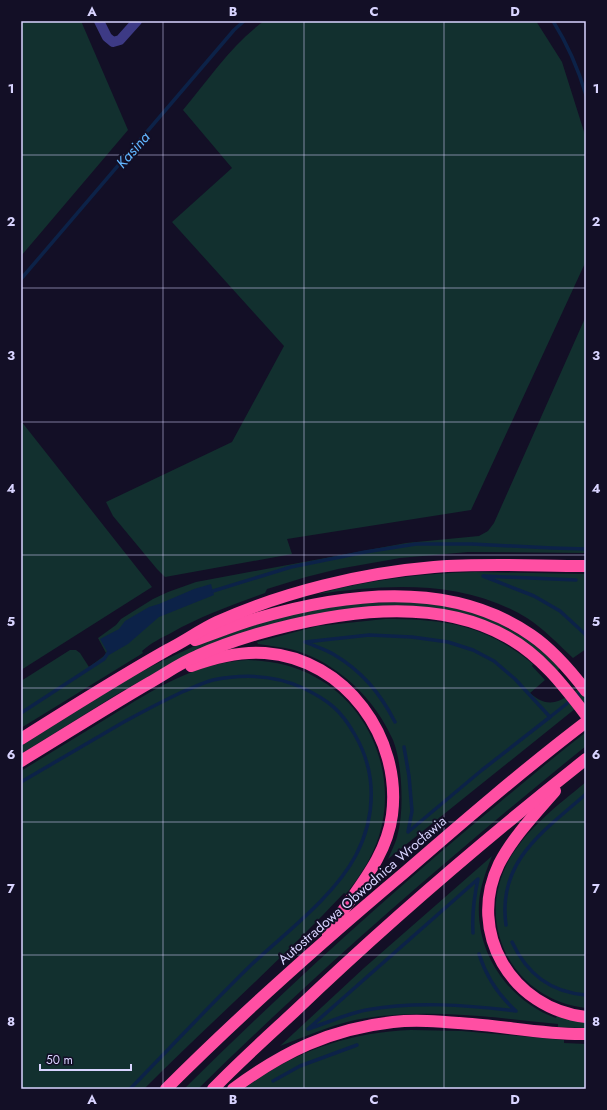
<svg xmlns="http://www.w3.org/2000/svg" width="607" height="1110" viewBox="0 0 607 1110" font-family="Jost,sans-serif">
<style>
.green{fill:#12302f}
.water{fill:#0c2248}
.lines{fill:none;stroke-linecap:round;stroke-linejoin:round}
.stream{stroke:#0c2248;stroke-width:3.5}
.minor{stroke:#3d3a85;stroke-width:10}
.highway{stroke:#ff4fa3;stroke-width:12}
.grid{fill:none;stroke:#d9d4ff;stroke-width:1;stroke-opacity:0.55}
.labels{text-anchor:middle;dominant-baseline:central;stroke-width:4;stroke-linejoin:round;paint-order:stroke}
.street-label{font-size:14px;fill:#d9d4ff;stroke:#130f26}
.water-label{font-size:15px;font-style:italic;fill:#62b6ff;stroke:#130f26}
.neatline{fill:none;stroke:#d9d4ff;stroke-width:1.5}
.grid-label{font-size:13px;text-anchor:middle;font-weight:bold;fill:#d9d4ff}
</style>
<rect width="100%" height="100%" fill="#130f26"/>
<g class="green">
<path d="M 21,21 L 81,21 L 128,130 L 21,256 Z"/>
<path d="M 264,21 L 536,21 L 562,62 L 586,138 L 586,261 L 471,510 L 287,539 L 292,554 L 165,577 L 157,569 L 113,516 L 106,502 L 232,442 L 284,346 L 172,222 L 232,168 L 183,110 C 208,80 232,44 264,21 Z"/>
<path d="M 586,316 L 586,553 L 468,552 L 400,558 L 338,569 L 306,577 L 267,589 L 265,593 C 233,605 201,616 171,633 C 161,638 151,643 142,651 L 143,653 L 21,728 L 21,681 L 70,650 L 76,650 L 80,653 L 89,667 L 104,656 L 106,653 L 98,638 L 116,625 L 121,619 L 153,599 L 168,592 L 196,582 L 406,543 L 479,536 L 488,531 L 494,523 Z"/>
<path d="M 21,421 L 152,587 L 21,670 Z"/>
<path d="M 475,572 L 586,574 L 586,649 L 573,658 C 558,644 544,629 527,618 C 463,579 388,584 317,594 C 369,580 422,573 475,572 Z"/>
<path d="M 415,601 L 481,613 L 534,643 L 561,668 L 557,671 L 511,633 L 476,617 L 452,611 L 372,608 L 178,660 L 119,693 L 21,754 L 21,746 L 131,677 L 160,662 L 201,643 L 282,616 L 350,604 Z"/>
<path d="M 385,619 C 446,619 486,625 533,664 L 532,666 L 545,680 L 530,693 C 552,713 566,697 586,683 L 586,700 L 388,859 C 391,852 395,844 397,837 C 402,819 402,800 401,782 C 400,768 398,753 393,740 C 375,699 338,663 294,650 C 282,647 270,646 258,644 L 257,642 L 318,626 Z"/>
<path d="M 248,660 C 272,661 294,665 315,677 C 371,706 398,777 379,836 C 372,858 360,876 346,894 L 344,893 C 280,961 210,1023 144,1089 L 21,1089 L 21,771 C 50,753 80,735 109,717 C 155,689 193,663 248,660 Z"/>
<path d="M 586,732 L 586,746 C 451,855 322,967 198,1089 L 184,1089 C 285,989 390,893 499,803 C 528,779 556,755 586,732 Z"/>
<path d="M 586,782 L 586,1008 C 514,1000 473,925 509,860 C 527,828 558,805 586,782 Z"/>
<path d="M 492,856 C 486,871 480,887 479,903 C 476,954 509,1001 556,1018 L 557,1015 L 586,1021 L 586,1028 L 558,1027 L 558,1024 C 490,1017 422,1007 355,1020 C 329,1026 304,1037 280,1046 L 364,968 Z"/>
<path d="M 411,1030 L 462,1031 L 564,1040 L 564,1043 L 586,1044 L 586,1089 L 244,1089 C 292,1052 350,1032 411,1030 Z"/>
</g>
<path class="water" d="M 211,584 L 214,595 L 159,617 L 128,644 L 109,655 L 100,639 L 119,629 L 125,621 L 149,607 L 159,604 L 194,589 Z"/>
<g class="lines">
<g class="stream">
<path d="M 553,21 C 568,45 578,68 586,95"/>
<path d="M 21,279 L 234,30 L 244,21"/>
<path d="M 576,580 L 483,576 L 534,596 L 560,611 L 586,635"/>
<path d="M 213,591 L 291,567 L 365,552 L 416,544 L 472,544 L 552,548 L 586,549"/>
<path d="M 21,713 L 104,659 L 108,653"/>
<path d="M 550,717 L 584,690"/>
<path d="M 395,722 C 380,693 362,671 333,654 C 325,649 314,646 305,642 L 369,635 L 412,637 L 448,642 L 473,650 L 494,661 L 515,679 L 550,717 L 482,770 L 408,832 L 412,811 L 409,776 L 404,747"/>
<path d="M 21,782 C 55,762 88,743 122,723 C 142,712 161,702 182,692 C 192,688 202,683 213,680 C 243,674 275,675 303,688 C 328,700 341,710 355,735 C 377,773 376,816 356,855 C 334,897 284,934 250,966 C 209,1006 170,1048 130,1089"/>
<path d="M 506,925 C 497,861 544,831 586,794"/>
<path d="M 473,933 C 472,915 474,897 478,879 L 308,1029 C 327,1023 346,1014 366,1010 C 415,1001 466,1005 516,1011 C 498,995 486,976 479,954"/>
<path d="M 512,942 C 527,974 550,992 586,995"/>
<path d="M 273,1081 L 300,1066 L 357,1045"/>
</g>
<path class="minor" d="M 99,21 L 107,37 L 113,42 L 120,40 L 137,21"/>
<g class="highway">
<path d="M 195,640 C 215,633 235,625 255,619 C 343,593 451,579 531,635 C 553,650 570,670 586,691"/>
<path d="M 191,666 C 216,657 240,651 265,653 C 346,659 402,738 392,815 C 386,862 350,895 328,934"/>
<path d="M 21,739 C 70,708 119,677 169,649 C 185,641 200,630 217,622 C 283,592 362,573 434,567 C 484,563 536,566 586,566"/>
<path d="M 21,761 C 64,735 106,708 149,683 C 165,674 180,663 197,656 C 216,647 237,640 257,634 C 334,612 433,595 507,637 C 540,655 563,685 586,715"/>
<path d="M 555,791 C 535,814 513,837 499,864 C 466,932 512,1009 586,1017"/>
<path d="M 166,1089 C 242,1013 322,942 404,873 C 464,821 523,770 586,722"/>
<path d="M 213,1089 C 239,1062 267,1037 294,1012 C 387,923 485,839 586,759"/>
<path d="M 233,1089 C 283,1052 330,1029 393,1022 C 418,1019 446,1022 472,1024 C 510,1027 548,1035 586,1034"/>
</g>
</g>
<path class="grid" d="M 163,21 L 163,1089M 304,21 L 304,1089M 444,21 L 444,1089M 21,155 L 586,155M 21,288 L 586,288M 21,422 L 586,422M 21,555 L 586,555M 21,688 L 586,688M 21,822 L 586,822M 21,955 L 586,955"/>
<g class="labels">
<g class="street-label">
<text transform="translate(362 890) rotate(-41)">Autostradowa Obwodnica Wrocławia</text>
</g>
<g class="water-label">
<text transform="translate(133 150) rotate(-49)">Kasina</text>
</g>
</g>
<rect width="607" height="1110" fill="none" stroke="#130f26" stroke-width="44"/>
<path d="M40 1064v6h91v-6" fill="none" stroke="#d9d4ff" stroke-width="2"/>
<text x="46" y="1064" font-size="12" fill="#d9d4ff" stroke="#130f26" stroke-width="3" paint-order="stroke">50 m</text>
<rect x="22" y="22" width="563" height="1066" class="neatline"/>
<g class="grid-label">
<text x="92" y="16">A</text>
<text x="233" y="16">B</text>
<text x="374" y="16">C</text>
<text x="515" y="16">D</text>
<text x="11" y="93">1</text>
<text x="596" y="93">1</text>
<text x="11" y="226">2</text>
<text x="596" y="226">2</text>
<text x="11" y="360">3</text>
<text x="596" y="360">3</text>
<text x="11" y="493">4</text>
<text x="596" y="493">4</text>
<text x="11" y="626">5</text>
<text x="596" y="626">5</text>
<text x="11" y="759">6</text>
<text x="596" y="759">6</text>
<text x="11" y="893">7</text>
<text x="596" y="893">7</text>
<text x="11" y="1026">8</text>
<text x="596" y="1026">8</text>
<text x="92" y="1104">A</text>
<text x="233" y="1104">B</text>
<text x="374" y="1104">C</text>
<text x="515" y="1104">D</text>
</g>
</svg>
